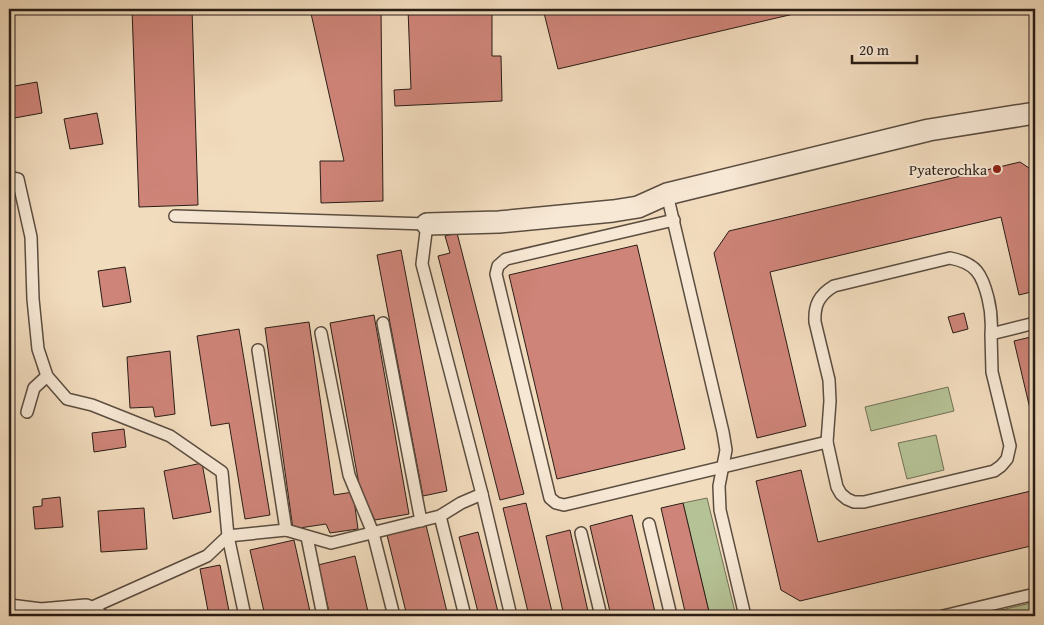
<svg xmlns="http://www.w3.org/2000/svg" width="1044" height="625" viewBox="0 0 1044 625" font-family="'Gentium Book Plus',serif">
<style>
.green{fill:#b5c295;stroke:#6f7056}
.building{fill:#ce8478;stroke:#291d16}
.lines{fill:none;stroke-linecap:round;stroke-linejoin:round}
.lane-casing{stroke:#5b4d40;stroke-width:14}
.street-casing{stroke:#5b4d40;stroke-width:24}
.lane{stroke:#f7e8d5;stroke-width:11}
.street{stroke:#f7e8d5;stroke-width:21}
.poi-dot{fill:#8f2418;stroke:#f7e8d5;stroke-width:2}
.labels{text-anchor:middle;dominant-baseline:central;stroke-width:4;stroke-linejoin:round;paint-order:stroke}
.poi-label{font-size:15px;fill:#291d16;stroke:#f7e8d5;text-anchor:end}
</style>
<rect width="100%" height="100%" fill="#f2dcbe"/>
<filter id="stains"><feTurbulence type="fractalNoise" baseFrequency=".004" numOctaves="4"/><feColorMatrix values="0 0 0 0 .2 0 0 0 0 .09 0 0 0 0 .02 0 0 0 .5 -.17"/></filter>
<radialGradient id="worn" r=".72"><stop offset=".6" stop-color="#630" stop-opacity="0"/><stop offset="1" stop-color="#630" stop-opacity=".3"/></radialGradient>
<g class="green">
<path d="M 948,387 L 954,411 L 871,431 L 865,407 Z"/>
<path d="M 936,435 L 944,470 L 907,479 L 898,443 Z"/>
<path d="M 707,498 L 736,616 L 710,616 L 683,503 Z"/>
<path d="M 1035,602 L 1035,616 L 976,616 Z"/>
</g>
<g class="building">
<path d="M 132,9 L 192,9 L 198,205 L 139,207 Z"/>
<path d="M 310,9 L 381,9 L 383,201 L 321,203 L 320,161 L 344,161 Z"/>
<path d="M 408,9 L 492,9 L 492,56 L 501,56 L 502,101 L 395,106 L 394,90 L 411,89 Z"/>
<path d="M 543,9 L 815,9 L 558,69 Z"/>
<path d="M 37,82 L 42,113 L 9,119 L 9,87 Z"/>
<path d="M 97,113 L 103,144 L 70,149 L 64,119 Z"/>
<path d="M 1020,162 L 1035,172 L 1035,291 L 1019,295 L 1001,217 L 770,272 L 806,426 L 757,438 L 714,253 L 729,231 Z"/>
<path d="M 457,233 L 524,494 L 500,500 L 438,256 L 450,253 L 445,236 Z"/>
<path d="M 637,245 L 685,449 L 557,479 L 509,275 Z"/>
<path d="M 401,250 L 447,491 L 423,496 L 377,255 Z"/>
<path d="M 125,267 L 131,302 L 103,307 L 98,271 Z"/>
<path d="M 964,313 L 968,329 L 953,333 L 948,317 Z"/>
<path d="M 374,315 L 409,514 L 375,520 L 360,490 L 330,323 Z"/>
<path d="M 309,322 L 334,495 L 353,492 L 358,529 L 330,533 L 326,524 L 293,529 L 265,328 Z"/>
<path d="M 239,329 L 270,515 L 245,519 L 229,423 L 211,426 L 197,336 Z"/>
<path d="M 1035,336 L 1035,430 L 1014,341 Z"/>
<path d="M 170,351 L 175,414 L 155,417 L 153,407 L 130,408 L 127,357 Z"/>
<path d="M 124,429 L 126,447 L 94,452 L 92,433 Z"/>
<path d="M 202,463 L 211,512 L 173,519 L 164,471 Z"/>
<path d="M 801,470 L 818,542 L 1035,490 L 1035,545 L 800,601 L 781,590 L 756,481 Z"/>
<path d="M 60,497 L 63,527 L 35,529 L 33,507 L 42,506 L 42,499 Z"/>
<path d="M 526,503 L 553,616 L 529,616 L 503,508 Z"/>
<path d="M 683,503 L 710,616 L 686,616 L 661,508 Z"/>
<path d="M 144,508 L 147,549 L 101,552 L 98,511 Z"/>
<path d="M 632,515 L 656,616 L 611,616 L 590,526 Z"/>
<path d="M 426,525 L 448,616 L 407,616 L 387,535 Z"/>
<path d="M 570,530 L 589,616 L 564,616 L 546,536 Z"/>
<path d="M 478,532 L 499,616 L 479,616 L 459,537 Z"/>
<path d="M 294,540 L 311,616 L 265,616 L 250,550 Z"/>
<path d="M 355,556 L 369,616 L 330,616 L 318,565 Z"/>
<path d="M 220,565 L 230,616 L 209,616 L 200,569 Z"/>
</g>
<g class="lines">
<g class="lane-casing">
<g id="lane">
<path d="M 9,177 L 18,179 L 31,237 L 33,299 L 38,349 L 47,376 L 67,399 L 92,405 L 170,436 L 222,472 L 228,536 L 207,556 L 86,610"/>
<path d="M 667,194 L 723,432 L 726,450 L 719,486 L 720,510 L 745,616"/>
<path d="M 175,216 L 427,224 L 422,264 L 482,494 L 461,503 L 440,516 L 331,543 L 286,530 L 228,536 L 245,616"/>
<path d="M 674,220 L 506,259 L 498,266 L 496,274 L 550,498 L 556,503 L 564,505 L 827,442"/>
<path d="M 383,323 L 421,521"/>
<path d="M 321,333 L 349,475 L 373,533 L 394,616"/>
<path d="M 991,334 L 992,372 L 1010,446 L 1007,459 L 1001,466 L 994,471 L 864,502 L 854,502 L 847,499 L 841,494 L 837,487 L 827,442 L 830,401 L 829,380 L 815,322 C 814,305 819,295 834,286 L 950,258 C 976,263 982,274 988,298 C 991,310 992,321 991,334 L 1035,323"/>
<path d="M 258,350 L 286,530"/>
<path d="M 27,412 L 34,388 L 47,376"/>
<path d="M 482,494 L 511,616"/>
<path d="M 440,516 L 465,616"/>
<path d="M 649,524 L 671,616"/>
<path d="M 581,533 L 601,616"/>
<path d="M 307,537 L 323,616"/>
<path d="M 943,616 L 1035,594"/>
</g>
</g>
<g class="street-casing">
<g id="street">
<path d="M 427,224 L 499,222 L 613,211 L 638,207 L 667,194 L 929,130 L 1035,113"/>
<path d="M 9,610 L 41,614 L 86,610 L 96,616"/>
</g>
</g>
<use href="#lane" class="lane"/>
<use href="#street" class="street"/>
</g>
<circle class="poi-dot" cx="997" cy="169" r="5"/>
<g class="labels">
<g class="poi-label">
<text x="987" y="169">Pyaterochka</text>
</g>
</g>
<rect width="1044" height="625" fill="none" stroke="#f2dcbe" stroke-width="30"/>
<rect x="10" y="10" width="1024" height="605" fill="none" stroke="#291d16" stroke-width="2.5"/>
<rect x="15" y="15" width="1014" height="595" fill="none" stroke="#291d16"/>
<path d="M852 55v8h65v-8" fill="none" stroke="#291d16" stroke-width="2.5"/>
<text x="859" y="55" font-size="15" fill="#291d16" stroke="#f7e8d5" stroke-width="4" paint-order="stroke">20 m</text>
<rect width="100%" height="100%" filter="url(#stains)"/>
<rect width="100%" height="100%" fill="url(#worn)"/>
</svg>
